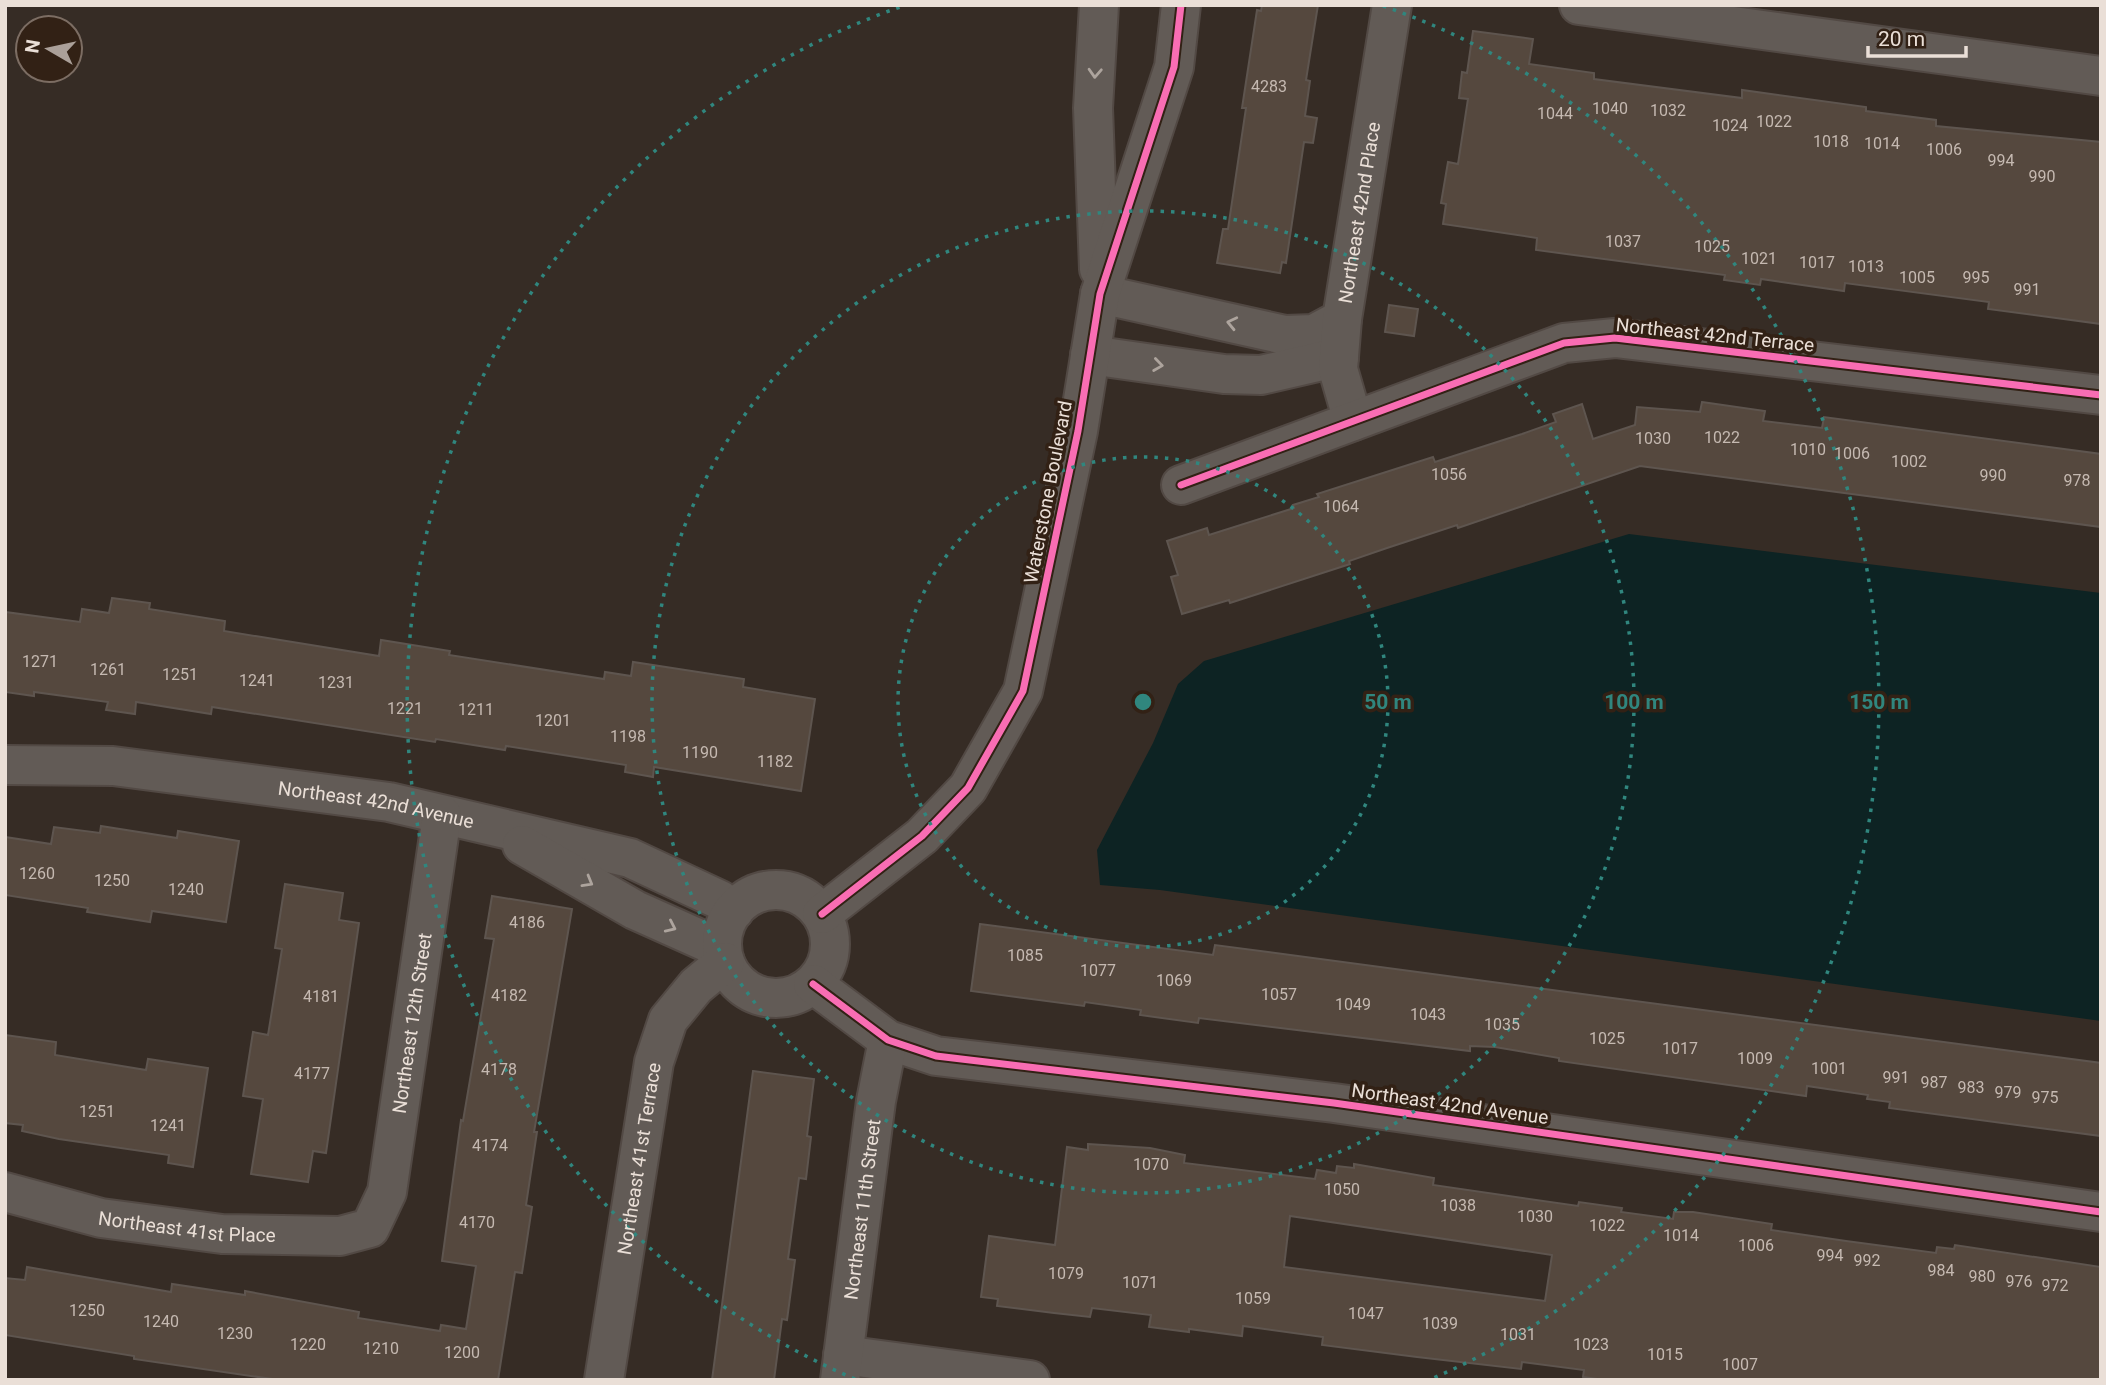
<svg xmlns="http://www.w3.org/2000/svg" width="2106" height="1385" viewBox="0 0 2106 1385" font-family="Roboto,sans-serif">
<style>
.water{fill:#0d2323}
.building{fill:#55483e;stroke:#5e554f;stroke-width:2;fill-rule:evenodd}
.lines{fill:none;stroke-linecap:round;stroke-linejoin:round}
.minor-casing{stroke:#524944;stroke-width:42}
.minor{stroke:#625b56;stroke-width:38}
.cycleway-casing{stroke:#322115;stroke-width:11}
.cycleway{stroke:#f96db3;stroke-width:7}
.oneway{stroke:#ada49d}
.ring{fill:none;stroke:#30867e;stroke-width:3.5;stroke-dasharray:3.5 7}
.labels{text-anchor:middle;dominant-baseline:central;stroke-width:7;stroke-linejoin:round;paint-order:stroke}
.number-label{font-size:16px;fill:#c5b9b1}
.street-label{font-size:19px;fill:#eadfd7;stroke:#322115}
.centre{fill:#30867e;stroke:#322115;stroke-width:3.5}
.ring-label{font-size:21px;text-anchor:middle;font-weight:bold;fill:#30867e;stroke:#322115;stroke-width:7;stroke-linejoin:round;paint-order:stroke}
</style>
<rect width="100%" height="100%" fill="#362c25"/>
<path class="water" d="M 1629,534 L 2101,593 L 2101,1021 L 1160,890 L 1100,885 L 1097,850 L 1153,743 L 1178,684 L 1204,661 Z"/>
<g class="building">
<path d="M 1262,5 L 1318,5 L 1306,80 L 1310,81 L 1305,116 L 1317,118 L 1313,143 L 1304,142 L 1286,263 L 1282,262 L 1280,273 L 1217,263 L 1223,229 L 1228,229 L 1246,108 L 1242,108 L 1257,10 L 1261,11 Z"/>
<path d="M 1473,31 L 1533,39 L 1529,64 L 1594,73 L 1594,79 L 1742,98 L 1742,90 L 1866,107 L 1866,111 L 1936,120 L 1936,126 L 2101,142 L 2101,324 L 1988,309 L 1989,302 L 1845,283 L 1844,291 L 1761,279 L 1760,285 L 1724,280 L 1725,275 L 1536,250 L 1537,238 L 1443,224 L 1446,204 L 1441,203 L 1448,162 L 1458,164 L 1468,99 L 1459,98 L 1462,72 L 1467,73 Z"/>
<path d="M 1389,305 L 1418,309 L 1414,336 L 1385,332 Z"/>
<path d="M 1702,402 L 1765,411 L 1763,421 L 1822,428 L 1824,417 L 2101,454 L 2101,527 L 1640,466 L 1458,528 L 1457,525 L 1387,548 L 1349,561 L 1350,564 L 1230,603 L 1229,600 L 1182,614 L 1171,577 L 1178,575 L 1167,541 L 1207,528 L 1209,535 L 1294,508 L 1293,505 L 1319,497 L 1317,494 L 1433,457 L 1435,462 L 1522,434 L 1556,422 L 1553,414 L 1582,404 L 1593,439 L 1635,425 L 1637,407 L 1700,412 Z"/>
<path d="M 112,598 L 150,603 L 149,609 L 225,621 L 224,631 L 379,656 L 381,640 L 450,651 L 449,655 L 604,679 L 605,672 L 631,676 L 633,662 L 744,679 L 743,687 L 815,699 L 801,791 L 654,767 L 653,777 L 625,772 L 626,765 L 506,746 L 505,750 L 436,739 L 435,742 L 212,707 L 211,714 L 136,702 L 135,714 L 106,710 L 108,702 L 34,692 L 34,696 L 5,692 L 5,612 L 80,622 L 82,609 L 109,613 Z"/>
<path d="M 101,826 L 177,838 L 178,831 L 239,841 L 226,922 L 152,911 L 150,922 L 87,912 L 88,908 L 5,895 L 5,837 L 51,844 L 54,827 L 100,833 Z"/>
<path d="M 285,884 L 343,893 L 339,920 L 359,923 L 326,1153 L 313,1151 L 308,1182 L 251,1174 L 263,1099 L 243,1096 L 253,1032 L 268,1035 L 282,949 L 275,948 Z"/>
<path d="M 492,896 L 572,909 L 534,1132 L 537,1132 L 526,1205 L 532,1207 L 522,1273 L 515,1272 L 498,1380 L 279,1380 L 134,1359 L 134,1356 L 5,1335 L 5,1278 L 25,1280 L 27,1267 L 171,1292 L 172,1284 L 245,1295 L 245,1291 L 359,1312 L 358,1318 L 440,1331 L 441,1325 L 466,1329 L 476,1266 L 442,1261 L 461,1120 L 463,1121 L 494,939 L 485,938 Z"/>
<path d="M 980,924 L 1213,955 L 1215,945 L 2101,1063 L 2101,1136 L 1889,1108 L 1890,1102 L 1867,1099 L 1868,1095 L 1807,1086 L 1806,1096 L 1559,1061 L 1559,1058 L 1495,1047 L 1470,1046 L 1470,1051 L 1199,1018 L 1198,1023 L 1140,1015 L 1141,1010 L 1085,1002 L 1084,1006 L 971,991 Z"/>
<path d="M 5,1035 L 56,1042 L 55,1055 L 146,1070 L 148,1059 L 208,1068 L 193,1167 L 168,1163 L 169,1155 L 59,1139 L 22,1131 L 23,1125 L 5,1123 Z"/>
<path d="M 753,1071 L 814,1079 L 807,1136 L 811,1137 L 806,1179 L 799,1178 L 788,1259 L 795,1260 L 787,1320 L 782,1319 L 774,1380 L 712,1380 Z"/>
<path d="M 1088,1144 L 1150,1148 L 1185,1155 L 1184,1163 L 1315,1179 L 1317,1170 L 1336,1173 L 1337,1166 L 1354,1168 L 1354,1164 L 1434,1178 L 1433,1185 L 1578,1206 L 1579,1202 L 1622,1208 L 1621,1212 L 1673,1219 L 1674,1212 L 1693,1212 L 1772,1224 L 1771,1230 L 1846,1241 L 1936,1253 L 1937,1247 L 1954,1249 L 1955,1245 L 2101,1267 L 2101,1380 L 1604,1380 L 1583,1377 L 1584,1370 L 1522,1362 L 1521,1369 L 1417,1357 L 1322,1345 L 1323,1337 L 1243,1326 L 1242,1336 L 1189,1329 L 1189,1332 L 1149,1327 L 1151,1315 L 1092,1308 L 1090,1317 L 1054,1313 L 997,1306 L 998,1299 L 981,1297 L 989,1236 L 1055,1245 L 1067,1147 L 1088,1150 ZM 1290,1216 L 1552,1255 L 1545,1301 L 1284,1267 Z"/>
</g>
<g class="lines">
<g class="minor-casing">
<g id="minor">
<path d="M 1099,5 L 1093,108 L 1099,269"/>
<path d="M 1579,5 L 2101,76"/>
<path d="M 1100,294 L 1285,335 L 1314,334 L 1342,319"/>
<path d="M 1090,355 L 1224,374 L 1261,375 L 1339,357"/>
<path id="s1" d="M 1353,421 L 1338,369 L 1342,319 L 1392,5"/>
<path d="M 1181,485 L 1564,343 L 1615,338 L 2101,395"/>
<path id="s2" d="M 5,765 L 113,766 L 389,802 L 630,858 L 720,900 L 734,911"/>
<path d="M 522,845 L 635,910 L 722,949"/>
<circle cx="776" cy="944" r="54"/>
<path d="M 822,914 L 922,836 L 968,788 L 1023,691 L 1078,431 L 1100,294 L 1174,67 L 1181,5"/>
<path d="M 813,984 L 888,1040 L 936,1056 L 1334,1103 L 2101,1212"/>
<path id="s3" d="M 5,1192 L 101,1218 L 222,1234 L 340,1236 L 370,1228 L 387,1192 L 442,815"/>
<path d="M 843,1355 L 1030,1380"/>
<path id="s4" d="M 604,1380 L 654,1062 L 668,1020 L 696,986 L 725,962"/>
<path id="s5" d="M 840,1380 L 876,1101 L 888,1040"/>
</g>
</g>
<use href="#minor" class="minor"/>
<g class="cycleway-casing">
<g id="cycleway">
<path d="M 1181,485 L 1564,343 L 1615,338 L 2101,395"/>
<path d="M 822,914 L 922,836 L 968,788 L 1023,691 L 1078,431 L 1100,294 L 1174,67 L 1181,5"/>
<path d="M 813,984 L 888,1040 L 936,1056 L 1334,1103 L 2101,1212"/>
</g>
</g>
<use href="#cycleway" class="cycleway"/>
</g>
<defs><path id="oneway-chevron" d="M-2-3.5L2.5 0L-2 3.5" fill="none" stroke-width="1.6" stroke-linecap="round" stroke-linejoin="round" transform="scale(1.75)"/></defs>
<g class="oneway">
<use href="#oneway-chevron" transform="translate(1095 73) rotate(93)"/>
<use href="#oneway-chevron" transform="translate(1232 323) rotate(-167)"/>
<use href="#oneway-chevron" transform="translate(1158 365) rotate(8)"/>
<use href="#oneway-chevron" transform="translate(588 882) rotate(30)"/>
<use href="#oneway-chevron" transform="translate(671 927) rotate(25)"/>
</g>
<g class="ring">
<circle cx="1143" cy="702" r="245"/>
<circle cx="1143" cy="702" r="491"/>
<path d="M855 1379A736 736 0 0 1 903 6M1383 6A736 736 0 0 1 1431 1379"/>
</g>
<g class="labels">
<g class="number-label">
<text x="1269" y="86">4283</text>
<text x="1610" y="108">1040</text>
<text x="1668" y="110">1032</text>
<text x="1555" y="113">1044</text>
<text x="1774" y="121">1022</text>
<text x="1730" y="125">1024</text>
<text x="1831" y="141">1018</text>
<text x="1882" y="143">1014</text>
<text x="1944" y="149">1006</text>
<text x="2001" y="160">994</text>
<text x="2042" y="176">990</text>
<text x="1623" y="241">1037</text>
<text x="1712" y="246">1025</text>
<text x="1759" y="258">1021</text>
<text x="1817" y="262">1017</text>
<text x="1866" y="266">1013</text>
<text x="1917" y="277">1005</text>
<text x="1976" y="277">995</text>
<text x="2027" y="289">991</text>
<text x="1722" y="437">1022</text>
<text x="1653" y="438">1030</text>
<text x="1808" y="449">1010</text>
<text x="1852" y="453">1006</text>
<text x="1909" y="461">1002</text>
<text x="1449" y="474">1056</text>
<text x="1993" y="475">990</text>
<text x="2077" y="480">978</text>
<text x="1341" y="506">1064</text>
<text x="40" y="661">1271</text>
<text x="108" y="669">1261</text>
<text x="180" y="674">1251</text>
<text x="257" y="680">1241</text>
<text x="336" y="682">1231</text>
<text x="405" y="708">1221</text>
<text x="476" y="709">1211</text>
<text x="553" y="720">1201</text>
<text x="628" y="736">1198</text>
<text x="700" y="752">1190</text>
<text x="775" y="761">1182</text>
<text x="37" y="873">1260</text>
<text x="112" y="880">1250</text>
<text x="186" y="889">1240</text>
<text x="527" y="922">4186</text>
<text x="1025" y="955">1085</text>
<text x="1098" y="970">1077</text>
<text x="1174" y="980">1069</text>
<text x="1279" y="994">1057</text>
<text x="509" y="995">4182</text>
<text x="321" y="996">4181</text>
<text x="1353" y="1004">1049</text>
<text x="1428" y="1014">1043</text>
<text x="1502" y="1024">1035</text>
<text x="1607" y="1038">1025</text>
<text x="1680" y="1048">1017</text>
<text x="1755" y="1058">1009</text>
<text x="1829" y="1068">1001</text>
<text x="499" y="1069">4178</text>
<text x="312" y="1073">4177</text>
<text x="1896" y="1077">991</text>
<text x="1934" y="1082">987</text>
<text x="1971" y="1087">983</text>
<text x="2008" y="1092">979</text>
<text x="2045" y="1097">975</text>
<text x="97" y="1111">1251</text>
<text x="168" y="1125">1241</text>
<text x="490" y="1145">4174</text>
<text x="1151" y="1164">1070</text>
<text x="1342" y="1189">1050</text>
<text x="1458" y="1205">1038</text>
<text x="1535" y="1216">1030</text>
<text x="477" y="1222">4170</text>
<text x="1607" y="1225">1022</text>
<text x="1681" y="1235">1014</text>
<text x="1756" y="1245">1006</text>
<text x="1830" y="1255">994</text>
<text x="1867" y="1260">992</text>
<text x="1941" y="1270">984</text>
<text x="1066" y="1273">1079</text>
<text x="1982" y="1276">980</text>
<text x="2019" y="1281">976</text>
<text x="1140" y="1282">1071</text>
<text x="2055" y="1285">972</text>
<text x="1253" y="1298">1059</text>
<text x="87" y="1310">1250</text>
<text x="1366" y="1313">1047</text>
<text x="161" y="1321">1240</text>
<text x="1440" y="1323">1039</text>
<text x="235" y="1333">1230</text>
<text x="1518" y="1334">1031</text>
<text x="308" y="1344">1220</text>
<text x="1591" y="1344">1023</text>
<text x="381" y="1348">1210</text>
<text x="462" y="1352">1200</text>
<text x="1665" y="1354">1015</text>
<text x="1740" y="1364">1007</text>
</g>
<g class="street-label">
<text stroke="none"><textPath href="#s1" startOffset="212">Northeast 42nd Place</textPath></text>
<text transform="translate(1715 335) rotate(6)">Northeast 42nd Terrace</text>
<text transform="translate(1048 492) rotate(-79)">Waterstone Boulevard</text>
<text stroke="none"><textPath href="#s2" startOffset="374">Northeast 42nd Avenue</textPath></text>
<text stroke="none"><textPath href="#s3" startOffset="581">Northeast 12th Street</textPath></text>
<text transform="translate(1450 1104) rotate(8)">Northeast 42nd Avenue</text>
<text stroke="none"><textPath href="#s4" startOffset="224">Northeast 41st Terrace</textPath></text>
<text stroke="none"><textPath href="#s5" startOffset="172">Northeast 11th Street</textPath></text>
<text stroke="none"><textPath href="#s3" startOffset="186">Northeast 41st Place</textPath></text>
</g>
</g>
<circle cx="1143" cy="702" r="10" class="centre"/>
<g class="ring-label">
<text x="1388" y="709">50 m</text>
<text x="1634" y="709">100 m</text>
<text x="1879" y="709">150 m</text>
</g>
<rect width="2106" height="1385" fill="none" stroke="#eadfd7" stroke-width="14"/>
<g transform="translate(49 49) rotate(279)"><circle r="33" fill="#322115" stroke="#7c6d63" stroke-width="2"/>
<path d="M0-5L12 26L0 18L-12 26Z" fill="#aba099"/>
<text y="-10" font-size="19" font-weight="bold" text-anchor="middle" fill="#eadfd7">N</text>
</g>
<path d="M1868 46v10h98v-10" fill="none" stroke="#eadfd7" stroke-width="3.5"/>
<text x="1878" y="46" font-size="21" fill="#eadfd7" stroke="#322115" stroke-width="5" paint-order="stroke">20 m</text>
</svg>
